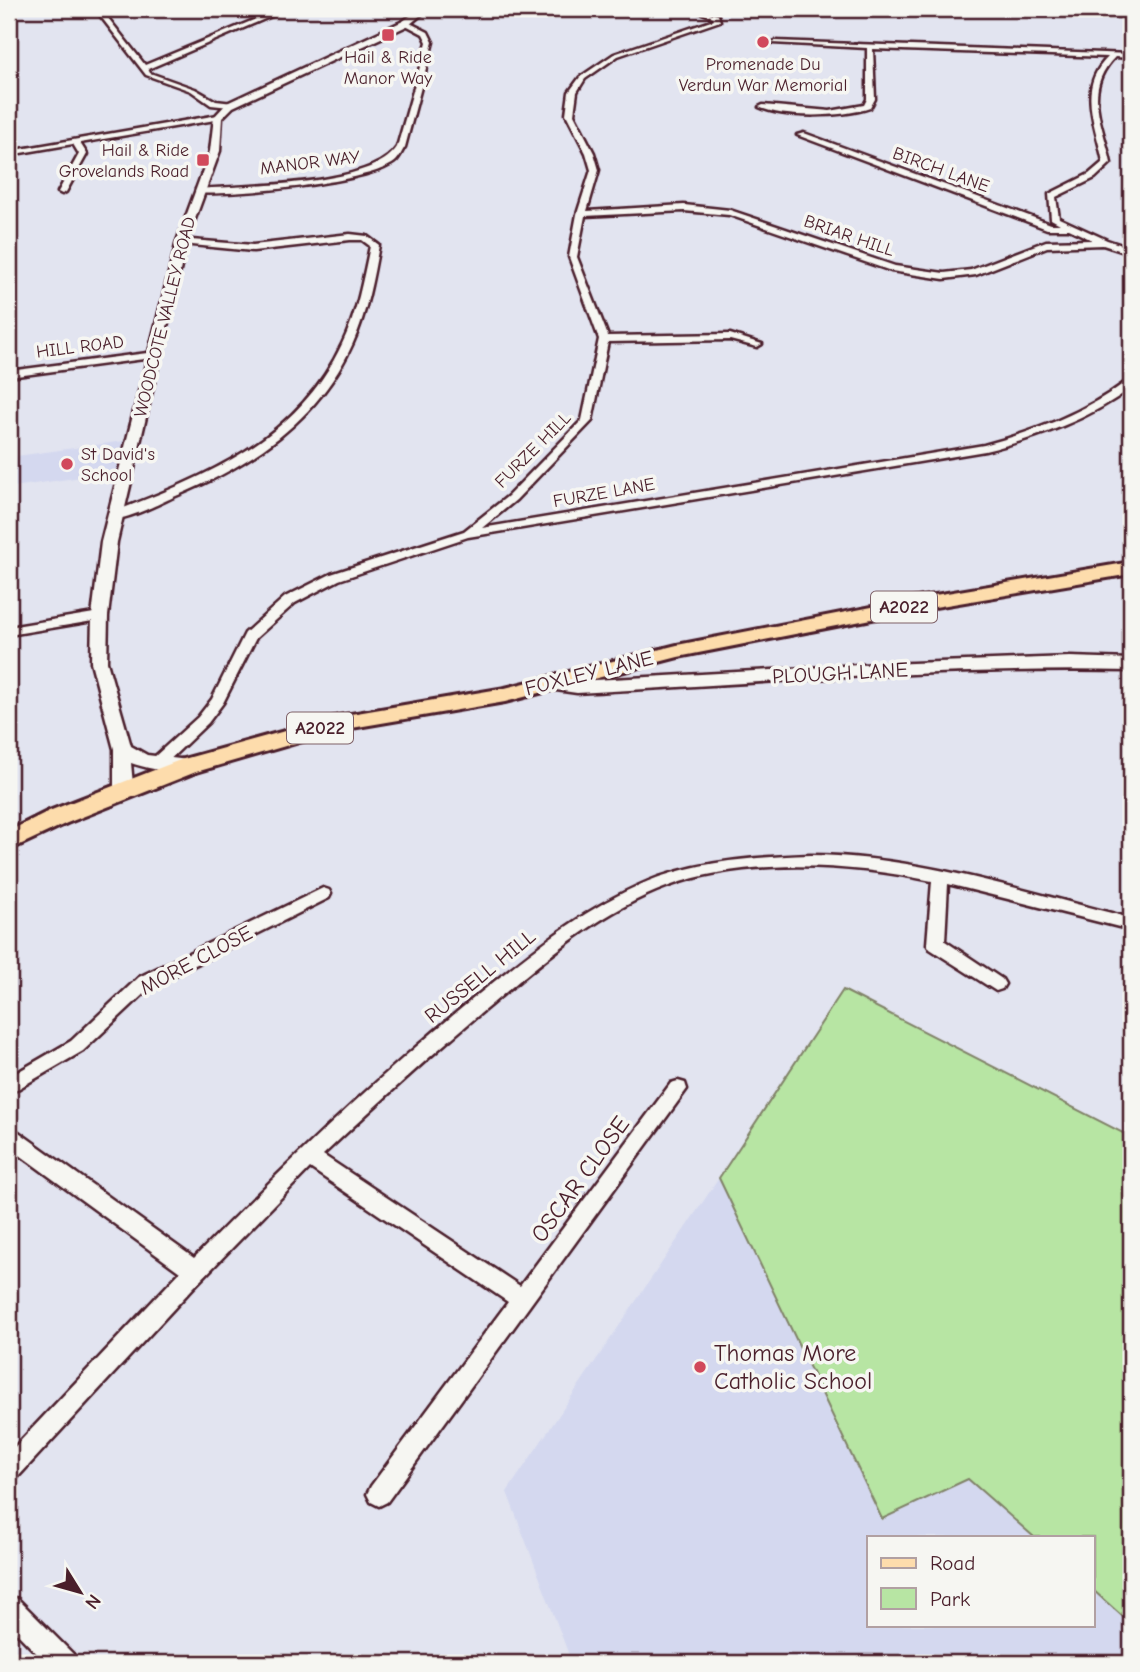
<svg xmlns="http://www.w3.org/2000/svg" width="1140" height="1672" viewBox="0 0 1140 1672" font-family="'Comic Neue',sans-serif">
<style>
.built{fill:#d4d8ef}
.green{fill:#b7e5a3;stroke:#808267;stroke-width:2}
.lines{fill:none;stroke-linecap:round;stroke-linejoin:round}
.minor-casing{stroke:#4a1f2b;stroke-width:5}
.tertiary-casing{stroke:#4a1f2b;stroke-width:5}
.secondary-casing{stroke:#4a1f2b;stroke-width:5}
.primary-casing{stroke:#4a1f2b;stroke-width:6}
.minor{fill:#f6f6f2;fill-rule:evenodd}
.tertiary{fill:#f6f6f2;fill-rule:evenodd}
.secondary{fill:#f6f6f2;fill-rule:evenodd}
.primary{fill:#fddcac;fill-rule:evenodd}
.poi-dot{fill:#d1495b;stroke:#f6f6f2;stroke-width:2.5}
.labels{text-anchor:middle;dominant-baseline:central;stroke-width:7;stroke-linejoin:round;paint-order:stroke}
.far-poi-label{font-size:18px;fill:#4a1f2b;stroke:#f6f6f2}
.far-street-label{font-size:18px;fill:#4a1f2b;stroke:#f6f6f2}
.shield{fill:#f6f6f2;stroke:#7e6067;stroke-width:2}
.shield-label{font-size:19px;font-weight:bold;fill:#4a1f2b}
.street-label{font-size:21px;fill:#4a1f2b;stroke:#f6f6f2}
.near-street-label{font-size:24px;fill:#4a1f2b;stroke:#f6f6f2}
.near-poi-label{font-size:24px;fill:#4a1f2b;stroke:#f6f6f2;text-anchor:start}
</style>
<rect width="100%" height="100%" fill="#e2e4f0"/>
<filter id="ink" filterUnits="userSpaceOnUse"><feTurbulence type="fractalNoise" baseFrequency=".0143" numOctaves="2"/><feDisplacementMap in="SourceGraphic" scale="14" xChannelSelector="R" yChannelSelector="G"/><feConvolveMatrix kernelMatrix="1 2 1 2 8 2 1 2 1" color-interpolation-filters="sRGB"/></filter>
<g filter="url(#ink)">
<g class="built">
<path d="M 124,441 L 116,472 L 13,487 L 17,456 Z"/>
<path d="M 719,1178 L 882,1518 L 968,1479 L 1034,1537 L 869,1537 L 869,1625 L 1093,1625 L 1093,1590 L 1131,1624 L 1131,1663 L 572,1663 L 507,1492 Z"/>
</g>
<path class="green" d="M 843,990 L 1131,1137 L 1131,1624 L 1093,1590 L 1093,1537 L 1034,1537 L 968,1479 L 882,1519 L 719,1178 Z"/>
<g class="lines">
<g class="minor-casing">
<g id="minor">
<path d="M 95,9 L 101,9 L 145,65 L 280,9 L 288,9 L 148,69 L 150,73 L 195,89 L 216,101 L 233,103 L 230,107 L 211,105 L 191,91 L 146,75 Z"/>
<path d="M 690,9 L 718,15 L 720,21 L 618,56 L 585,79 L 577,92 L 574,114 L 594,153 L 599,170 L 587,211 L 684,205 L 730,210 L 895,266 L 944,273 L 971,270 L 1046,241 L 1092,240 L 1069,229 L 1047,229 L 797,135 L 804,133 L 1051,224 L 1060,224 L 1051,219 L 1049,194 L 1089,174 L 1103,162 C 1096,125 1076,88 1108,57 L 873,49 L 875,99 L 870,108 C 844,117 784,119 759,107 L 763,105 L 830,111 L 864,105 L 867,99 L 867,48 L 772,43 L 775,41 L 1131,54 L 1131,58 L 1115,57 C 1082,90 1103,124 1111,163 L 1095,178 L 1056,197 L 1059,218 L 1107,240 L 1131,248 L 1131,254 L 1103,245 L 1047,247 L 976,275 L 944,279 L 891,271 L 729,215 L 684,211 L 585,216 L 577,257 L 608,336 L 730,334 L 762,344 L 757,347 L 730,340 L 608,342 L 592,421 L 516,500 L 482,528 L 984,445 C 1036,431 1084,413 1127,381 L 1131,380 L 1131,388 C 1088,420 1037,438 985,451 L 468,537 L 339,580 L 295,603 L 256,638 L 223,703 L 208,723 L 163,766 L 153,766 L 151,762 L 153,758 L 198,717 L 212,699 L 245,633 L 285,597 L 331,574 L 464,531 L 508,496 L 582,420 L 599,339 L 569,257 L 577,214 L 591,170 L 586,153 L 566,114 L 569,92 L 580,77 L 614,54 L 714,20 L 713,17 Z"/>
<path d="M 997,9 L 1131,13 L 1131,17 L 1000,11 Z"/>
<path d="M 406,21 L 428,32 L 433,42 L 405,147 C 402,151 400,157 396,161 C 372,183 231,196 196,193 L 196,189 L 199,189 C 245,185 372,187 397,147 L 427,42 L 423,34 L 404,24 Z"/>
<path d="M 218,115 L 221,119 L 80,143 L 87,154 L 66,192 L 62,194 L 58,192 L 79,154 L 73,144 L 9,155 L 9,151 Z"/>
<path d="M 350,234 L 367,236 L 379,245 C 373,278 367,312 353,343 C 319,420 251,465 176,496 C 160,503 126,521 111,519 L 111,513 C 205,477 297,441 342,344 C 357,314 363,279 370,246 L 362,240 L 350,240 L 253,251 L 182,244 L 179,243 L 179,239 L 253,245 Z"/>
<path d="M 155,352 L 159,353 L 159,357 L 9,377 L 9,371 Z"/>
<path d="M 100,612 L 105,613 L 105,619 L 9,635 L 9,627 Z"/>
<path d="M 810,855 C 919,856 1026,892 1131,918 L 1131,930 L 948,884 L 945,941 L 1002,979 L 1005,984 L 1002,989 L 996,991 L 930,949 L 927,944 L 932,881 C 851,864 748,857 669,886 C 603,910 546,958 493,1003 C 434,1052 378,1103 323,1155 L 520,1286 L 671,1083 L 678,1081 L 685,1083 L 687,1089 L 387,1502 L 379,1506 L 371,1502 L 367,1494 L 371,1486 L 508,1302 L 310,1168 L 192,1289 L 17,1478 L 9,1481 L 9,1453 L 180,1272 L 9,1147 L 9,1128 L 16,1130 L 194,1258 C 282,1168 372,1082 469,1002 C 528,954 587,904 659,877 C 707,860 760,857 810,855 Z"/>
<path d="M 323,888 L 329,890 L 331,894 L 329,898 L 151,987 L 83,1051 L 9,1094 L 9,1077 L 71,1041 L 139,977 Z"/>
<path d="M 9,1596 L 18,1599 L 73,1654 L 77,1663 L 46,1663 L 9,1625 Z"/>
</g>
</g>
<g class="tertiary-casing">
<path id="tertiary" d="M 420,9 L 428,9 L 409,25 L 233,107 L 222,118 L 220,151 L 187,241 L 117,542 L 108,616 L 107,662 L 131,746 L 147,755 L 188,760 L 194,762 L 197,766 L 194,770 C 176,775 149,769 131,763 L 133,785 L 130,794 L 116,794 L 114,790 L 114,749 L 91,662 L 92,616 L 101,542 L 177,241 L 210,151 L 214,117 L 227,103 L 403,21 Z"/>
</g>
<g class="secondary-casing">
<path id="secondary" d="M 1070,657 L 1131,659 L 1131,671 C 947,667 761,683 577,693 L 542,688 L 539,684 L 542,680 L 577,681 L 859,665 Z"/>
</g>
<g class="primary-casing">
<path id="primary" d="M 1131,562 L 1131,574 L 923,609 L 678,657 L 505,702 L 340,730 L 196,772 L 67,823 L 9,850 L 9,831 L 49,811 L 180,760 L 339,716 L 505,688 L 677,645 L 923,597 Z"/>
</g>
<use href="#minor" class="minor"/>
<use href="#tertiary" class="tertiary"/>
<use href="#secondary" class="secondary"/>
<use href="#primary" class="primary"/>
</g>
</g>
<g class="poi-dot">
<rect x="381" y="28" width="14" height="14" rx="3.5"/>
<circle cx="763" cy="42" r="7"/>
<rect x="196" y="153" width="14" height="14" rx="3.5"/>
<circle cx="67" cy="464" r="7"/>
<circle cx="700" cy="1367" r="7"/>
</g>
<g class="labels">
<g class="far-poi-label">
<text x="388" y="57">Hail &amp; Ride<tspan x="388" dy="21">Manor Way</tspan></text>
<text x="763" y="64">Promenade Du<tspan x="763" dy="21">Verdun War Memorial</tspan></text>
<text x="189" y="150" text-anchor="end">Hail &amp; Ride<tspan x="189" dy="21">Grovelands Road</tspan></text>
<text x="81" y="454" text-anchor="start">St David's<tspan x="81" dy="21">School</tspan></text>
</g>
<g class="far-street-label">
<text transform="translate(310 163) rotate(-7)">MANOR WAY</text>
<text transform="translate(941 170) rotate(20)">BIRCH LANE</text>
<text transform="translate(849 236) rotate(19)">BRIAR HILL</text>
<text transform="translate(165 317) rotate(-76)">WOODCOTE VALLEY ROAD</text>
<text transform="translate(80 347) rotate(-7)">HILL ROAD</text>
<text transform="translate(533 450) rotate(-45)">FURZE HILL</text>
<text transform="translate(604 493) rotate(-10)">FURZE LANE</text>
</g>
<g class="shield">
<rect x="871" y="591.5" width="66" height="31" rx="5"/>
<rect x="287" y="712.5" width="66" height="31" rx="5"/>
</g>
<g class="shield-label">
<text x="904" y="607">A2022</text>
<text x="320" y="728">A2022</text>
</g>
<g class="street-label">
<text transform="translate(589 673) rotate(-14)">FOXLEY LANE</text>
<text transform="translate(840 673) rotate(-3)">PLOUGH LANE</text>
<text transform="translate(196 960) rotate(-28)">MORE CLOSE</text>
<text transform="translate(480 976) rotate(-39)">RUSSELL HILL</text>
</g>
<g class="near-street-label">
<text transform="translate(580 1179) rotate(-54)">OSCAR CLOSE</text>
</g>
<g class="near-poi-label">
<text x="714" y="1353">Thomas More<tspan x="714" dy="28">Catholic School</tspan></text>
</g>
</g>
<rect width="1140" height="1672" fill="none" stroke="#f6f6f2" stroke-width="35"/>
<rect x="18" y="18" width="1105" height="1637" fill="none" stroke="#4a1f2b" stroke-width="2.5" filter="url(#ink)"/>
<rect x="867" y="1536" width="228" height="91" fill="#f6f6f2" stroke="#b1a0a2" stroke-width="2"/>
<rect x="881" y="1558" width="35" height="10" fill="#fddcac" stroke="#b1a0a2" stroke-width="2"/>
<text x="930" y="1570" font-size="21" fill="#4a1f2b">Road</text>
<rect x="881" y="1588" width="35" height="21" fill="#b7e5a3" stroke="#b1a0a2" stroke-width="2"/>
<text x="930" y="1606" font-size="21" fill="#4a1f2b">Park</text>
<g transform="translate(80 1592) rotate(127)" stroke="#f6f6f2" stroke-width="5" paint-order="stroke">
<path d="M0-5L12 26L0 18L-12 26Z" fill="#4a1f2b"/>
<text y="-10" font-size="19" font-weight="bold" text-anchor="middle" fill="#4a1f2b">N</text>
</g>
</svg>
